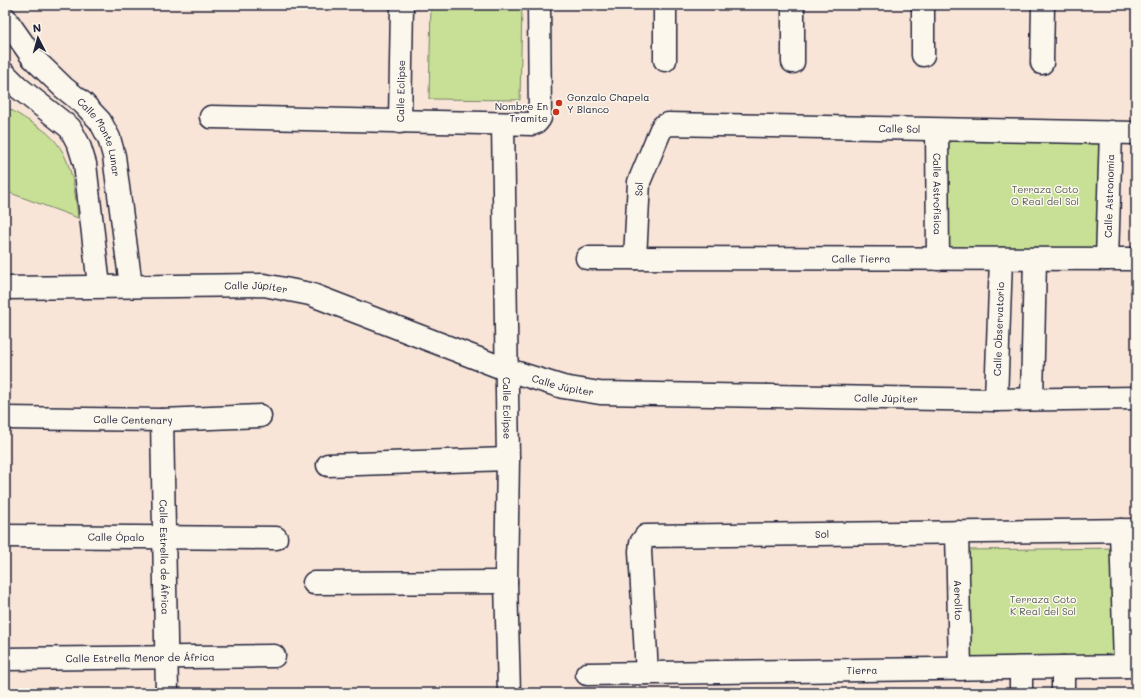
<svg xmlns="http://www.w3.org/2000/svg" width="1141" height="698" viewBox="0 0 1141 698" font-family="Mali,sans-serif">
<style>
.green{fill:#c8e095;stroke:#758168}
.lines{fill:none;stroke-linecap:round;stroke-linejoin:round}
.street-casing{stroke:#22223b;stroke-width:25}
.secondary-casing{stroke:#22223b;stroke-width:25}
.street{stroke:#fbf7ec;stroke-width:22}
.secondary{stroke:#fbf7ec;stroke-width:22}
.poi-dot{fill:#c8321e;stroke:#fbf7ec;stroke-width:1.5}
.labels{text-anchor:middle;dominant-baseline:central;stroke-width:3;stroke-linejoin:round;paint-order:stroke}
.street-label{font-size:10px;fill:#22223b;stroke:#fbf7ec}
.poi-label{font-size:10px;fill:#22223b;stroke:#fbf7ec;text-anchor:start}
.park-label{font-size:10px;fill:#545b56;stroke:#fbf7ec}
</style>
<rect width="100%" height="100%" fill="#f9e5d8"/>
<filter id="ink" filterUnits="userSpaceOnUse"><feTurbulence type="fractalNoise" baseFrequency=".025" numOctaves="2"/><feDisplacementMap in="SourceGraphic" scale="8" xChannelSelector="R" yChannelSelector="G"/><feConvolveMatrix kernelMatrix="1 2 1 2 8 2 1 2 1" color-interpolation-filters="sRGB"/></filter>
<g filter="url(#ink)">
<g class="green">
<path d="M 431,5 L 522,5 L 520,100 L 429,99 Z"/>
<path d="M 5,106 C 17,114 30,121 42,129 C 72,150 74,185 78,218 L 5,191 Z"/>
<path d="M 937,130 L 1111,132 L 1107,259 L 938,259 Z"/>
<path d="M 1118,548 L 1120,658 L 968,661 L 966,550 Z"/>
</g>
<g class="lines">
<g class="street-casing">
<g id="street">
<path d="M 923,5 L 923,55"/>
<path d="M 665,60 L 665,5"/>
<path d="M 793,62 L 793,5"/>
<path d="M 1042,63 L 1043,5"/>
<path d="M 211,117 L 532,124 L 537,122 L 540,118 L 539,5"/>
<path id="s1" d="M 400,122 L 402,5"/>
<path id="s2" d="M 503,124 L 508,459 L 506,582 L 509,693"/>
<path id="s3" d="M 937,130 L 938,259"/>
<path id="s4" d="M 587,258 L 1136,259"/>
<path id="s5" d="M 635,258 L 639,182 L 661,129 L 663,126 L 668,124 L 1136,133"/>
<path id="s6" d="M 1107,259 L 1111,132"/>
<path d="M 1032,399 L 1035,259"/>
<path id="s7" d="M 996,400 L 1001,259"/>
<path id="s8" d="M 5,418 L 162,420 L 260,416"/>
<path id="s9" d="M 162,420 L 167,693"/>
<path d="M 328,465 L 508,459"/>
<path d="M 1121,530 L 1125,666"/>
<path id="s10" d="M 957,532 L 960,669"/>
<path id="s11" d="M 5,536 L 276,538"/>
<path d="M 314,583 L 506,582"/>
<path id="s12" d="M 5,659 L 274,656"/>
<path d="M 1021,668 L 1021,693"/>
<path id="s13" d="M 647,673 L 640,551 L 641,543 L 646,536 L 1136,530"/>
<path id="s14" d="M 587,674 L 1136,666"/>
<path d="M 1063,693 L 1063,667"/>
</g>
</g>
<g class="secondary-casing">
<g id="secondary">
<path id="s15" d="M 5,18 L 33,58 L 64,88 L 83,103 L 100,121 L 109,138 L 114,156 L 131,286"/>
<path d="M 5,74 L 19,88 L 70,128 L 79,145 L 85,164 L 99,286"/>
<path id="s16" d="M 5,288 L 264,285 L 310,294 L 505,369 L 563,387 L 600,393 L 996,400 L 1136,398"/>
</g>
</g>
<use href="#street" class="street"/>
<use href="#secondary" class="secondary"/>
</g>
</g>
<g class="poi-dot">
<circle cx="559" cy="103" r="4"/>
<circle cx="556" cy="112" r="4"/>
</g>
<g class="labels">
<g class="street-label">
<text stroke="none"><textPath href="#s1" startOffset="31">Calle Eclipse</textPath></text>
<text stroke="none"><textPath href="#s5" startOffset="374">Calle Sol</textPath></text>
<text stroke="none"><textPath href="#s15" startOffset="155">Calle Monte Lunar</textPath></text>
<text stroke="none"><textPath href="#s5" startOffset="69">Sol</textPath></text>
<text stroke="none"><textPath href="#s3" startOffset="64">Calle Astrofísica</textPath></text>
<text stroke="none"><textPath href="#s6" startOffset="63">Calle Astronomía</textPath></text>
<text stroke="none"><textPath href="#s4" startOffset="274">Calle Tierra</textPath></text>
<text stroke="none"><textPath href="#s16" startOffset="251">Calle Júpiter</textPath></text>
<text stroke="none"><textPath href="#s7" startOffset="71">Calle Observatorio</textPath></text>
<text stroke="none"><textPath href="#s16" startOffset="575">Calle Júpiter</textPath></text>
<text stroke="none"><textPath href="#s16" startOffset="899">Calle Júpiter</textPath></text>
<text stroke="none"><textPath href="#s2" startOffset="284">Calle Eclipse</textPath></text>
<text stroke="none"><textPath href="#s8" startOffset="128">Calle Centenary</textPath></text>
<text stroke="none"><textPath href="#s13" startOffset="315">Sol</textPath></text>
<text stroke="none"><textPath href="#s11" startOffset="111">Calle Ópalo</textPath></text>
<text stroke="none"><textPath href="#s9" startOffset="137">Calle Estrella de África</textPath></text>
<text stroke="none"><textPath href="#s10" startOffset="68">Aerolito</textPath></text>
<text stroke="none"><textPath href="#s12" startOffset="135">Calle Estrella Menor de África</textPath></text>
<text stroke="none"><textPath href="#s14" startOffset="275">Tierra</textPath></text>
</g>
<g class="poi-label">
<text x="567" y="97">Gonzalo Chapela<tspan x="567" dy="12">Y Blanco</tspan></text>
<text x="548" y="106" text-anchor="end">Nombre En<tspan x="548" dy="12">Tramite</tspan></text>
</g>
<g class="park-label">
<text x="1045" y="189">Terraza Coto<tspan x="1045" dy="12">O Real del Sol</tspan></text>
<text x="1043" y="599">Terraza Coto<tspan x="1043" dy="12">K Real del Sol</tspan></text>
</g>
</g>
<rect width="1141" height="698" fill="none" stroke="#fbf7ec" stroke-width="20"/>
<rect x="10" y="10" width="1121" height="678" fill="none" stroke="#22223b" stroke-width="1.5" filter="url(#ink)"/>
<g transform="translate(38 38) rotate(354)" stroke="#fbf7ec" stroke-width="3" paint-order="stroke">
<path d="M0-3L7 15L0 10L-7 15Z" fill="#22223b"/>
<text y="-6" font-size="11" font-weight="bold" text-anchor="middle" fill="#22223b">N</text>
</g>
</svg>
